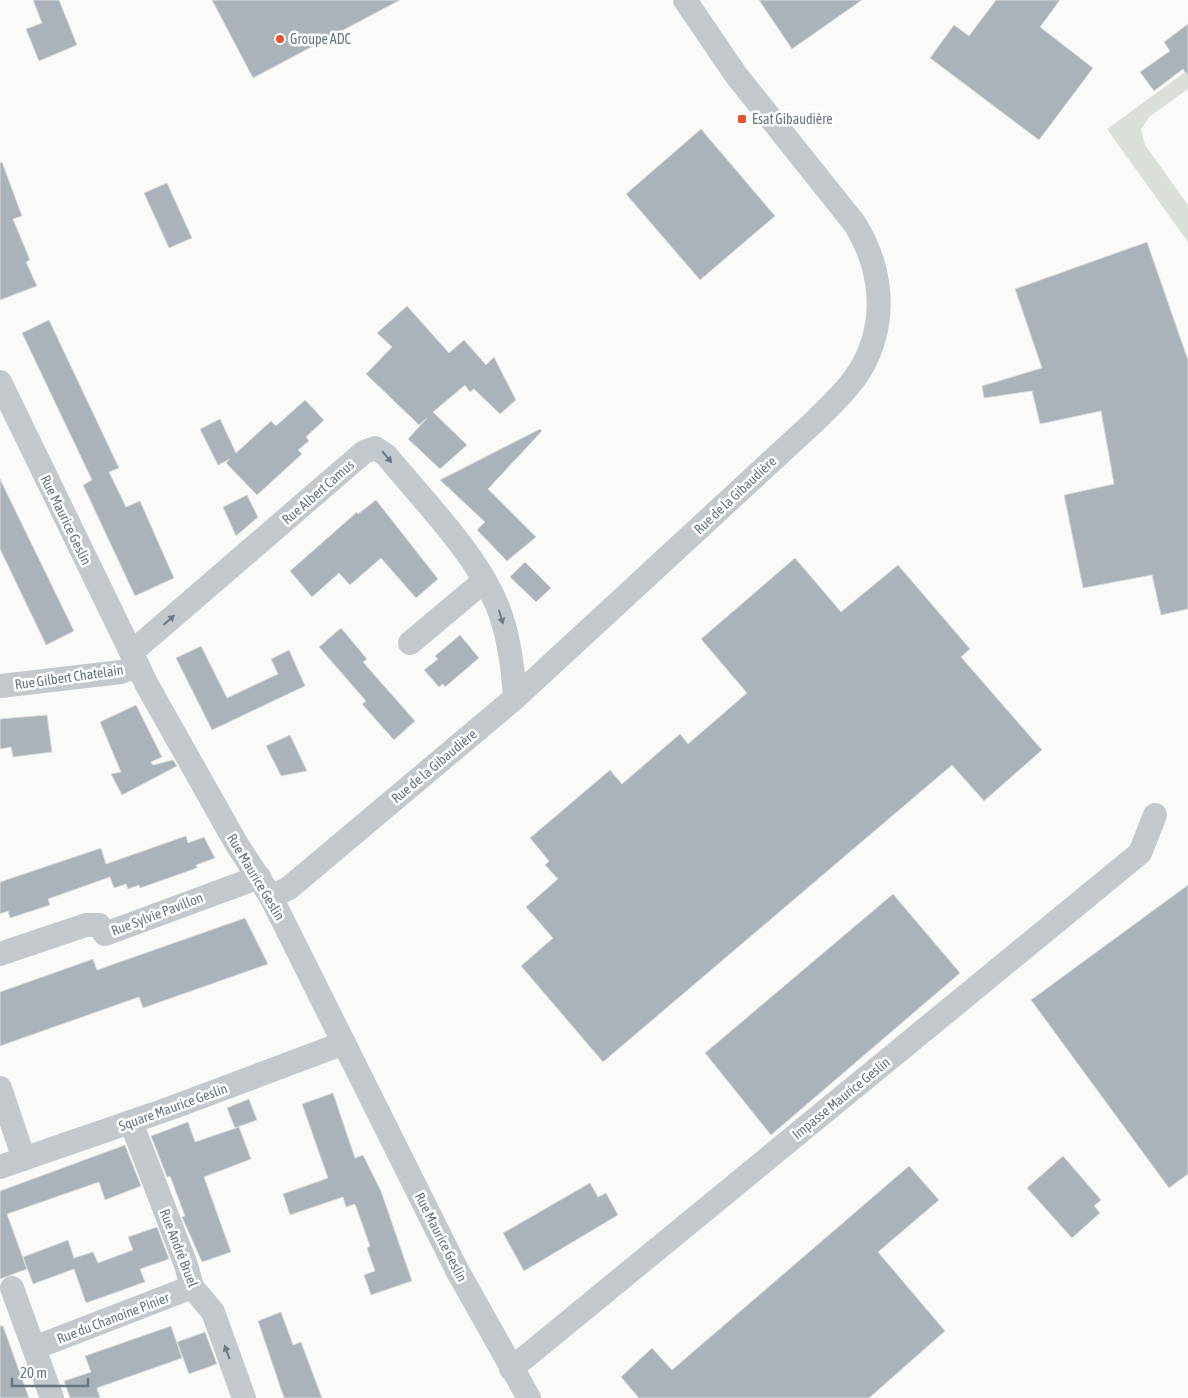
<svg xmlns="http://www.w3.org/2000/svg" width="1188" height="1398" viewBox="0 0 1188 1398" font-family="'Asap Condensed',sans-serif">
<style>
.green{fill:#dadfd7}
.building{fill:#aab3b9;stroke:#dcdcda}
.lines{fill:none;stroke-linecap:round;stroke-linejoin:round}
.street{stroke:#c3c8cc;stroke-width:24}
.oneway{fill:#6a7a87}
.poi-dot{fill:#e4572e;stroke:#fff;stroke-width:2}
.labels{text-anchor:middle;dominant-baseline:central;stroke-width:5;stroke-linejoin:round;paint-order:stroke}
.poi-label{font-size:14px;fill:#657683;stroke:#fff;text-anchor:start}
.street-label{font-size:14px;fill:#657683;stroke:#fff}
</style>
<rect width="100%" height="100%" fill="#fafaf8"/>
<path class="green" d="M 1188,70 L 1188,89 L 1149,117 L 1141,130 L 1145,145 L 1188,205 L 1188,242 L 1107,129 Z"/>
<g class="building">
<path d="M 33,0 L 59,0 L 77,45 L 39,61 L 26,29 L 42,23 Z"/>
<path d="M 212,0 L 400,0 L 253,78 Z"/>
<path d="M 759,0 L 862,0 L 792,49 Z"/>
<path d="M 996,0 L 1060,0 L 1040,27 L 1093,68 L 1039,140 L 930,58 L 954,25 L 969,36 Z"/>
<path d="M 1188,24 L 1188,76 L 1183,69 L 1154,91 L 1140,72 L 1170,51 L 1164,42 Z"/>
<path d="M 701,129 L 775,216 L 700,280 L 626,194 Z"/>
<path d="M 2,162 L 22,216 L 13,219 L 30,260 L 26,262 L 37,286 L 0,300 L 0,163 Z"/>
<path d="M 167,183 L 192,238 L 169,248 L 144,193 Z"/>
<path d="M 1147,242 L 1188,360 L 1188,609 L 1161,615 L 1152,575 L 1083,588 L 1064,495 L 1114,484 L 1101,411 L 1040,424 L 1032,391 L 984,398 L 982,386 L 1042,368 L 1015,289 Z"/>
<path d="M 407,306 L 449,353 L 464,340 L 486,365 L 494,357 L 516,400 L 500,414 L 474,389 L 470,392 L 465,385 L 433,412 L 467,445 L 440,469 L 408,439 L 427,418 L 419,425 L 366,374 L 392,347 L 377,333 Z"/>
<path d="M 49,320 L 119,468 L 109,472 L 126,507 L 140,501 L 174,578 L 135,596 L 83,485 L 92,480 L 22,333 Z"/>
<path d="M 305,400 L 324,420 L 306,437 L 309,441 L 298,450 L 302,454 L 257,495 L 226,463 L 230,459 L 218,465 L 200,429 L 220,419 L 236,453 L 271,421 L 276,426 Z"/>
<path d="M 540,429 L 542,431 L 488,489 L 536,537 L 507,561 L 477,530 L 485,522 L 440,480 Z"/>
<path d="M 0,479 L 74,631 L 46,645 L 0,549 Z"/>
<path d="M 247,495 L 258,517 L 236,536 L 223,507 Z"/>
<path d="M 376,500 L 438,579 L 416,598 L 381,558 L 350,585 L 339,573 L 312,597 L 290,571 L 357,512 L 358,514 Z"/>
<path d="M 795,558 L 841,612 L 898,565 L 970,649 L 961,657 L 1042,750 L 984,801 L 952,765 L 603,1062 L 521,966 L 553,938 L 526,907 L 558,879 L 545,865 L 549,861 L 530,838 L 610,770 L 622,784 L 680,734 L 688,744 L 747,693 L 701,639 Z"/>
<path d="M 525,562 L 551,588 L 536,602 L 510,577 Z"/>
<path d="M 341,628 L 367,659 L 363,662 L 415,721 L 394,740 L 362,704 L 366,701 L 319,647 Z"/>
<path d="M 460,635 L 479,658 L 445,687 L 443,684 L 439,687 L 424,670 L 438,659 L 435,656 Z"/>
<path d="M 201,646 L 227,698 L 278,674 L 271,659 L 289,650 L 305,686 L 212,730 L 176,658 Z"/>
<path d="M 136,705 L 162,757 L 151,762 L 153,765 L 173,760 L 177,766 L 122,795 L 111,774 L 121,772 L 100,722 Z"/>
<path d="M 47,715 L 52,752 L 13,757 L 11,747 L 0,749 L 0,719 Z"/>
<path d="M 290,735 L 307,771 L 281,776 L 266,746 Z"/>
<path d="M 186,836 L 188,843 L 204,837 L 215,858 L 196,865 L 197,868 L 140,888 L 139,885 L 128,889 L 126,884 L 114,888 L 110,877 L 48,899 L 50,905 L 10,918 L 8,911 L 0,914 L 0,882 L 101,848 L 106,864 Z"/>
<path d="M 1188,885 L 1188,1174 L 1169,1188 L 1031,1000 Z"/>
<path d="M 893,894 L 960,973 L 771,1135 L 705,1053 Z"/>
<path d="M 245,918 L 268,964 L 143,1008 L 139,997 L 0,1046 L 0,992 L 93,959 L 97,970 Z"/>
<path d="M 333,1093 L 355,1158 L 363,1155 L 381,1191 L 412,1281 L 371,1295 L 364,1275 L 375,1271 L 367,1248 L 370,1246 L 355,1204 L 346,1207 L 343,1197 L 290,1215 L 283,1194 L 328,1178 L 302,1104 Z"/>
<path d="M 249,1099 L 257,1120 L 235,1128 L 227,1108 Z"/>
<path d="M 188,1122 L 195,1142 L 239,1127 L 251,1159 L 204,1177 L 231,1252 L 202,1262 L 182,1217 L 185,1216 L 170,1176 L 167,1177 L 151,1136 Z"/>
<path d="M 125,1145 L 141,1186 L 105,1200 L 99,1182 L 7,1214 L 27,1269 L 0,1279 L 0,1191 Z"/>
<path d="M 1063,1156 L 1101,1200 L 1094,1206 L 1100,1213 L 1072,1238 L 1027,1188 Z"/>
<path d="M 909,1166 L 939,1200 L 878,1252 L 945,1331 L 869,1398 L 639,1398 L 621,1377 L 652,1348 L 672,1370 Z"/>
<path d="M 590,1183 L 598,1197 L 606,1193 L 618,1215 L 524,1271 L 503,1233 Z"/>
<path d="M 157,1227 L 169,1259 L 140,1269 L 145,1282 L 86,1303 L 74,1269 L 33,1284 L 23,1257 L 68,1240 L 74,1258 L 93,1252 L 98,1263 L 133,1250 L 128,1237 Z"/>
<path d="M 281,1312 L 293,1345 L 301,1342 L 322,1398 L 284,1398 L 258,1321 Z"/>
<path d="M 0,1326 L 3,1326 L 29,1398 L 0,1398 Z"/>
<path d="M 171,1326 L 182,1358 L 97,1388 L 100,1398 L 70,1398 L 64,1381 L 91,1372 L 85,1356 Z"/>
<path d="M 205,1332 L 217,1364 L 189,1374 L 177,1342 Z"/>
</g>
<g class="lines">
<g class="street">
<path d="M 0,382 L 147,685 L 236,843 L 271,897 L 457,1270 L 529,1398"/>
<path d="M 410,643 L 484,581"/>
<path d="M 132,652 L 364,452 L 375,448 L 386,455 C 422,499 475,552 497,605 C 509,634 513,667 515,698"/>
<path d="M 0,686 L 121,672 L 138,666"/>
<path d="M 271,897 L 289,888 L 515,698 L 814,422 C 831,405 850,388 862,367 C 888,320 882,268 855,224 L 736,75 L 685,0"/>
<path d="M 0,954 L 86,925 L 99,925 L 105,934 L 259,877"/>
<path d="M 0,1088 L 24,1159"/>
<path d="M 131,1122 L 186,1265 L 192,1287 L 213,1312 L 244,1398"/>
<path d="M 0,1167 L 171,1108 L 344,1043"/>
<path d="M 12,1288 L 52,1398"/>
<path d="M 34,1348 L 192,1287"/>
<path d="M 511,1369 L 1140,853 L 1155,815"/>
</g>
</g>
<defs><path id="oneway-solid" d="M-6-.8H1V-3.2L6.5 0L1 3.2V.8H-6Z" transform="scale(1.25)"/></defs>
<g class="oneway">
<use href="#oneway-solid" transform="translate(387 457) rotate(50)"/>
<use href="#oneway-solid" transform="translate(501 617) rotate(73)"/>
<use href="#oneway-solid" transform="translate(169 620) rotate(-41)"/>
<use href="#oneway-solid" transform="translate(227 1352) rotate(-110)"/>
</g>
<g class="poi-dot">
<circle cx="280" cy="39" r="5"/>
<rect x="737" y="114" width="10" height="10" rx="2.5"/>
</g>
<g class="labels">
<g class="poi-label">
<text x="290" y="39">Groupe ADC</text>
<text x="752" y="119">Esat Gibaudière</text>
</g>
<g class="street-label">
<text transform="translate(318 492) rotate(-41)">Rue Albert Camus</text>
<text transform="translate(735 495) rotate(-43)">Rue de la Gibaudière</text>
<text transform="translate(66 520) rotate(64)">Rue Maurice Geslin</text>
<text transform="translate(69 677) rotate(-8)">Rue Gilbert Chatelain</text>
<text transform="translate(434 766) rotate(-40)">Rue de la Gibaudière</text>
<text transform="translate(256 877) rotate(59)">Rue Maurice Geslin</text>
<text transform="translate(157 914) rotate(-21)">Rue Sylvie Pavillon</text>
<text transform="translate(841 1098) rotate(-39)">Impasse Maurice Geslin</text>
<text transform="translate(173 1107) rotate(-20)">Square Maurice Geslin</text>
<text transform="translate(441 1237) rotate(63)">Rue Maurice Geslin</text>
<text transform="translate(179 1248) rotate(69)">Rue André Bruel</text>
<text transform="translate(113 1318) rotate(-21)">Rue du Chanoine Pinier</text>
</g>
</g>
<path d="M12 1378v8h76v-8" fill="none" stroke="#657683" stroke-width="2.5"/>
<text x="20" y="1378" font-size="15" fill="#657683" stroke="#ffffff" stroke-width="4" paint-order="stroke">20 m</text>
</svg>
